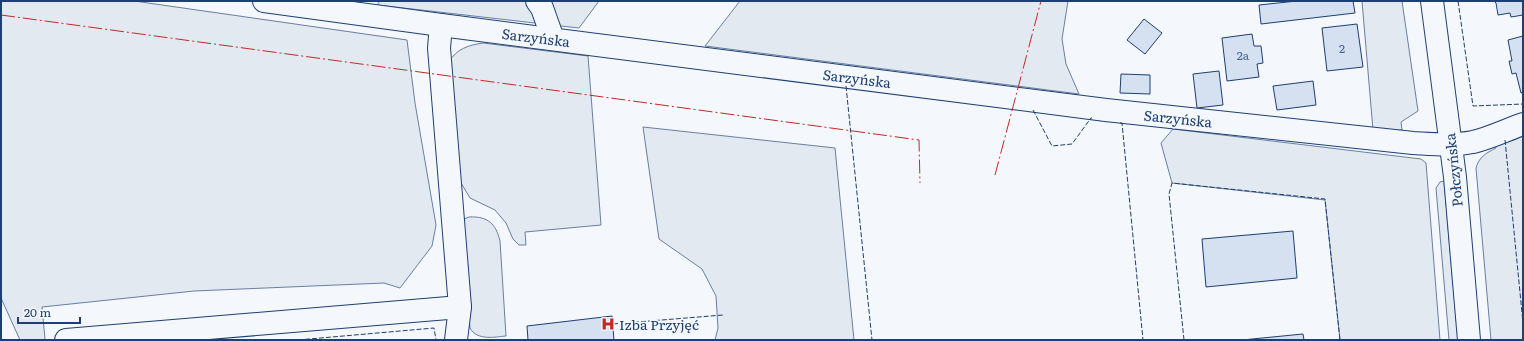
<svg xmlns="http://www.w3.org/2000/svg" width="1524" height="341" viewBox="0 0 1524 341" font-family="Literata,serif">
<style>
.green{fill:#e3e9f0;stroke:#687fa3}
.building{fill:#d5e0f0;stroke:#1d3f73}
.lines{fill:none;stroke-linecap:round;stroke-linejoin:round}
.minor-casing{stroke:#1d3f73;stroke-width:24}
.major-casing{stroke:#1d3f73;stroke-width:24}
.minor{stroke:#f4f7fb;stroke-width:22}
.major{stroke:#f4f7fb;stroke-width:22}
.fence{stroke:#1d3f73;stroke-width:1;stroke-dasharray:5 2;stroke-linecap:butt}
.power{stroke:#c62828;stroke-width:1;stroke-dasharray:14 3 2 3;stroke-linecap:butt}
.labels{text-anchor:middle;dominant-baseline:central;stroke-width:3;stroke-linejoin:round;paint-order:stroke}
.number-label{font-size:12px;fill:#4b6792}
.street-label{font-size:14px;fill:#1d3f73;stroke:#f4f7fb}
.poi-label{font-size:14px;fill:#1d3f73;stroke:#f4f7fb;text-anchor:start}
</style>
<rect width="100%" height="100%" fill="#f4f7fb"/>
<g class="green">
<path d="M 1,1 L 134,1 L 407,40 L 415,103 L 436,225 L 432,246 L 400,288 L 384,283 L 194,291 L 42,307 L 45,339 L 44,340 L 20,340 L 1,298 Z"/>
<path d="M 380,1 L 599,1 L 579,28 L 377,5 Z"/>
<path d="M 740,1 L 1068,1 L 1062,39 L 1066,64 L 1079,94 L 705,46 Z"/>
<path d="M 1362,1 L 1402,1 L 1418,111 L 1401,122 L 1402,130 L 1387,131 L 1373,130 Z"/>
<path d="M 483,43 L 588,56 L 601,225 L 525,232 L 526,245 L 519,245 L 513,239 L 506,223 L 495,210 L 470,198 L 458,178 L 449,62 C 456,49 469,45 483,43 Z"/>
<path d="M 643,127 L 835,148 L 854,340 L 715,340 L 718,328 L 716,296 L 702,269 L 659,239 Z"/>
<path d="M 1173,129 L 1421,159 L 1426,163 L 1440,340 L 1340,340 L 1325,200 L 1172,183 L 1161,143 Z"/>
<path d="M 1523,133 L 1523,340 L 1491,340 L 1476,168 C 1479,157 1486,153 1496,148 L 1494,141 Z"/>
<path d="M 1444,181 L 1445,192 L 1458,340 L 1449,340 L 1436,188 L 1440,182 Z"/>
<path d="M 469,217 C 488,216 496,224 500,241 L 506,336 C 495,337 477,341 470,328 L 461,223 L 464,219 Z"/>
</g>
<g class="building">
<path d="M 1297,1 L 1353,1 L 1355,13 L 1261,24 L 1259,5 Z"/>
<path d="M 1494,1 L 1523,1 L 1523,15 L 1511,17 L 1510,13 L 1498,15 L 1496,3 Z"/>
<path d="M 1144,19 L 1162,33 L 1145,54 L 1127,40 Z"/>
<path d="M 1357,24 L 1363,67 L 1327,71 L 1322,28 Z"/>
<path d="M 1252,34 L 1254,46 L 1261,46 L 1263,63 L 1257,64 L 1259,77 L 1227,81 L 1222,38 Z"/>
<path d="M 1523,36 L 1523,92 L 1521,93 L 1516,73 L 1512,74 L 1509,61 L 1512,61 L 1508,40 Z"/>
<path d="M 1219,71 L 1223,105 L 1197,108 L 1193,74 Z"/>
<path d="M 1121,74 L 1150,75 L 1150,94 L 1120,93 Z"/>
<path d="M 1313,81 L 1316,105 L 1277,110 L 1273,86 Z"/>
<path d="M 1293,231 L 1297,278 L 1206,287 L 1202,239 Z"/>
<path d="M 612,316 L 614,340 L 528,340 L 527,326 Z"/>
<path d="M 1303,334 L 1304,340 L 1242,340 Z"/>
</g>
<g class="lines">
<g class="minor-casing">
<g id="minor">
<path d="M 264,1 L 441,25 L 1106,110 L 1413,143 C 1433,144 1453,146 1473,142 C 1490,138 1506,130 1523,124"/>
<path d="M 537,1 L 542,8 L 553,39"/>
<path d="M 441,25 L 439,48 L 460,307 L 456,340"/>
<path d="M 66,340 L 460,307"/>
</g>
</g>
<g class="major-casing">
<path id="major" d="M 1432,1 L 1455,177 L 1469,340"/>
</g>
<use href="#minor" class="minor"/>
<use href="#major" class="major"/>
<g class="fence">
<path d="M 1458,1 L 1473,106 L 1523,104"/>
<path d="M 846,86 L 872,340"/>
<path d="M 1033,110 L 1052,146 L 1072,144 L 1091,118 L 1092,118"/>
<path d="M 1120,123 L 1122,123 L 1143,340"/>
<path d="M 1505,140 L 1523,323"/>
<path d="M 613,324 L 723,315"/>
<path d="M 298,340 L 434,328 L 436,340"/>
<path d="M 1184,340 L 1169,194 L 1172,183 L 1325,199 L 1340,340"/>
</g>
<g class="power">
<path d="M 1,15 L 919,140 L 920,183"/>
<path d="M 995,175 L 1041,1"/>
</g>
</g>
<defs>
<g id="hospital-bare" transform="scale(1.08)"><path d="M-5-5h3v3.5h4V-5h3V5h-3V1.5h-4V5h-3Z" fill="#c62828" stroke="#f4f7fb" stroke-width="2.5" paint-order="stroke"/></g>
</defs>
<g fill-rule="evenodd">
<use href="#hospital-bare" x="608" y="324"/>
</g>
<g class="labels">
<g class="number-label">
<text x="1342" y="48">2</text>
<text x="1243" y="55">2a</text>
</g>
<g class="street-label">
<text transform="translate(536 37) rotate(7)">Sarzyńska</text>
<text transform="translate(857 78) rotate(7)">Sarzyńska</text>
<text transform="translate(1178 118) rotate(6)">Sarzyńska</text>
<text transform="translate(1453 170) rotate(-96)">Połczyńska</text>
</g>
<g class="poi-label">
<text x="619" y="324">Izba Przyjęć</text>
</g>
</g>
<rect width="1524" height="341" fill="none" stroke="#1d3f73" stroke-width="4"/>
<path d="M18 317v6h62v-6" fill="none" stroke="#1d3f73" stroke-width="2"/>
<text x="24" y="317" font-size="12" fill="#1d3f73" stroke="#f4f7fb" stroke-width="3" paint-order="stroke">20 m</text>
</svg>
